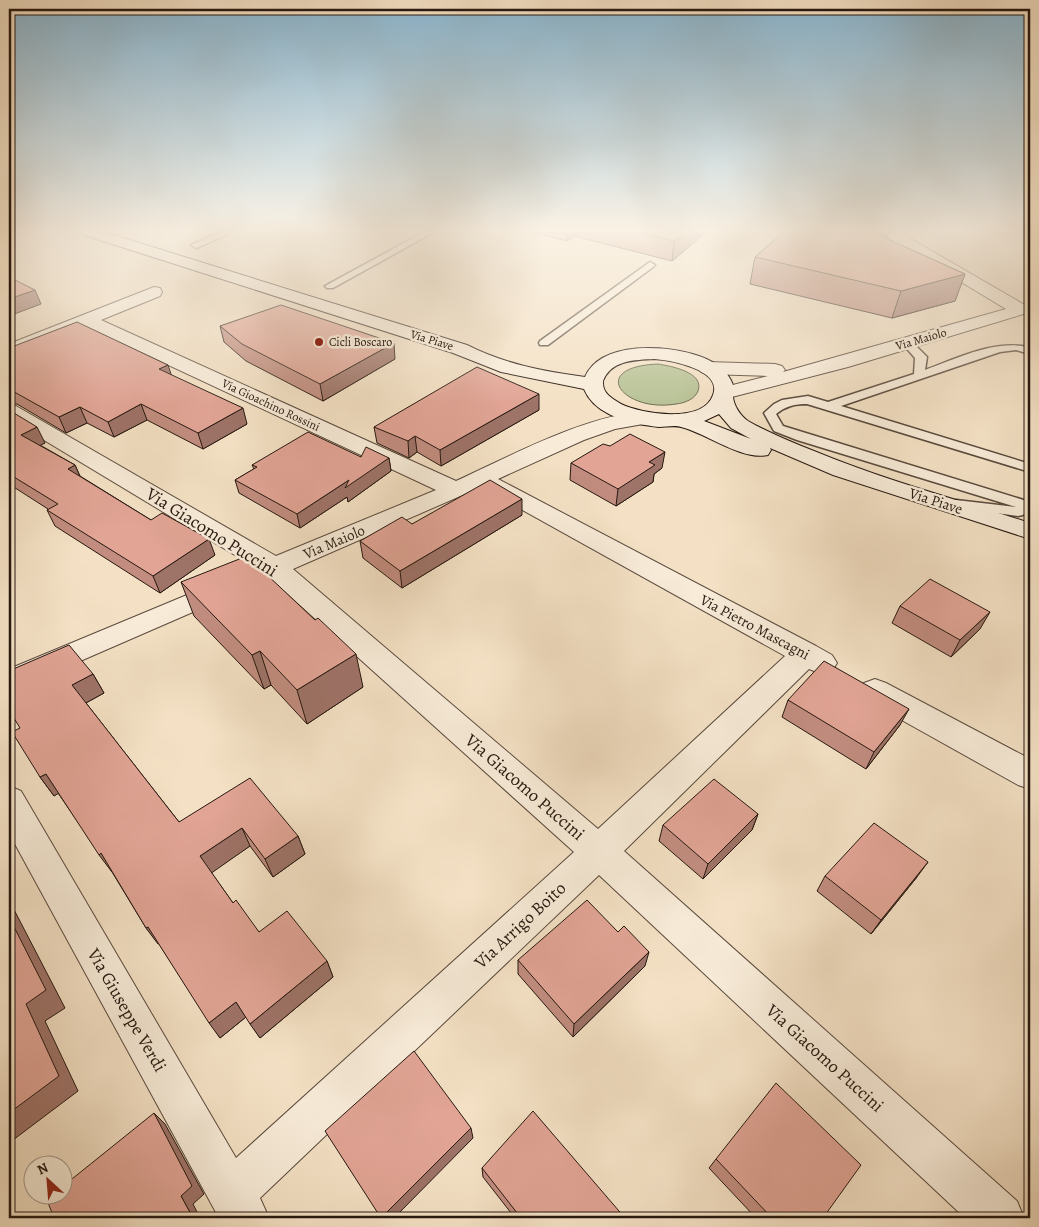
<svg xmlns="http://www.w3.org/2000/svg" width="1039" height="1227" viewBox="0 0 1039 1227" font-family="Alegreya,serif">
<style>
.green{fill:#b9c397;stroke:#706e54}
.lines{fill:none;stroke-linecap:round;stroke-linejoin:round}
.service-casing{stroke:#5a4a3d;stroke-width:3}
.minor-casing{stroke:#5a4a3d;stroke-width:2}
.secondary-casing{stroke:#261810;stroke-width:2}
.service{fill:#f8ecd9;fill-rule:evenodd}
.minor{fill:#f8ecd9;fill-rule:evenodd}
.secondary{fill:#f8ecd9;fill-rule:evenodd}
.wall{fill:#c28d80;stroke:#261810}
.shaded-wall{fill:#9e7368;stroke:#261810}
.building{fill:#e1a495;stroke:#261810}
.poi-dot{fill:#8f2418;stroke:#f8ecd9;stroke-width:2}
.labels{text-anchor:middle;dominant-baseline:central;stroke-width:5;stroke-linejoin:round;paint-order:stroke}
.far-street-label{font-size:12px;fill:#261810;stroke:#f8ecd9}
.far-poi-label{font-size:12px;fill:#261810;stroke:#f8ecd9;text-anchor:start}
.street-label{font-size:15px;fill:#261810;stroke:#f8ecd9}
.near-street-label{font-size:18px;fill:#261810;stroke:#f8ecd9}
</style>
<rect width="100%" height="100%" fill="#f4e1c5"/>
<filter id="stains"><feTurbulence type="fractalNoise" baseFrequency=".004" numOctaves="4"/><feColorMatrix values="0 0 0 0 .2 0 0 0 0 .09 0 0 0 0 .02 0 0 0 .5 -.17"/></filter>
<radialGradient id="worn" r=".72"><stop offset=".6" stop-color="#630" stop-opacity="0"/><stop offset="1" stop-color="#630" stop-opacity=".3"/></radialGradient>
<path class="green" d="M 658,364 C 670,366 705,372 698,391 C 695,399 685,403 676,404 C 623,413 587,367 658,364 Z"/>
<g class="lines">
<g class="service-casing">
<g id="service">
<path d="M 221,232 L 233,232 L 199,247 L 196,248 L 191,245 Z"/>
<path d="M 424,232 L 434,232 L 333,288 L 327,288 L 325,286 Z"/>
<path d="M 650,262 L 655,265 L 653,267 L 548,345 L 540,345 L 539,343 L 540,341 Z"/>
<path d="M 907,340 L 911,341 L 927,357 L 925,370 C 956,359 998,338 1030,348 L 1030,354 L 1016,350 L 1000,352 L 841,406 L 1030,464 L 1030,472 L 807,404 C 795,404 786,406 776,414 L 783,426 L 1030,502 L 1030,511 L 1024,510 L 1025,512 L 1023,515 L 1018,516 L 951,507 L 949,504 L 951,501 L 956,500 L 1016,507 L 797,440 L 774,431 L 764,413 L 774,404 L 782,400 L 808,396 L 828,402 L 914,374 L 915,358 L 902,343 Z"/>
</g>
</g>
<g class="minor-casing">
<g id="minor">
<path d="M 881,232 L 899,232 L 1023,304 L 1030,302 L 1030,312 L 848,367 L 724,399 L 717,397 L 714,393 L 717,389 L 768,376 L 708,374 L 701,372 L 698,368 L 701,364 L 708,362 L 775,364 L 782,366 L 785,370 L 783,372 L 1006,309 L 883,235 Z"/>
<path d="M 154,287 L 160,288 L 162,292 L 160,296 L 101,320 L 456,481 C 498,462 607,404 649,415 L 653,419 L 649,423 L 615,429 L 584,440 L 498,479 L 816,646 L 832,655 L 837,663 L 832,671 L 822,674 L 809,669 L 624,851 L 1017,1201 L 1024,1218 L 965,1218 L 599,875 L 260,1198 L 269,1218 L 219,1218 L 9,833 L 9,786 L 21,791 L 236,1158 L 574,852 L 271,579 L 260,582 L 251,579 L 247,573 L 253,566 L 9,419 L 9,404 L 16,406 L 276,556 L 436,490 L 85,326 L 9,356 L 9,344 ZM 481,487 L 785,656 L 598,829 L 293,569 Z"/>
<path d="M 223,580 L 232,583 L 236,589 L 232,595 L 9,692 L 9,669 Z"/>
<path d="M 875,679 L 886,683 L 1030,759 L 1030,789 L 1018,785 L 864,699 L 860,691 L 864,683 Z"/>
</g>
</g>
<g class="secondary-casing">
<path id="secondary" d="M 82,232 L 104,232 L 467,345 C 504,364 543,371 585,377 C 601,340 668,345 699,356 C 713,361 728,370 733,385 C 735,389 734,392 733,396 C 733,404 740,416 748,421 C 769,433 791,442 814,451 C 884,480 958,500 1030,523 L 1030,539 L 833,475 L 770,448 L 771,450 L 768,455 C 742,461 706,433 681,427 C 675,425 666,427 659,427 C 632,424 595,416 584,389 L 501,372 L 453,353 L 84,235 ZM 654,359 C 669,360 723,369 713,395 C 703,424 642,414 621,404 C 611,398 602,393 603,381 C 611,360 635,360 654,359 ZM 719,414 L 731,428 L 751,439 L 704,421 Z"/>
</g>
<use href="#service" class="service"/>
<use href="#minor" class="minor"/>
<use href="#secondary" class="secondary"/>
</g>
<g class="wall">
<path d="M 531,232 L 706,232 L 672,261 L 574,236 L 567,241 Z"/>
<path d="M 784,232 L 889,232 L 887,239 L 965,274 L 955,301 L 892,318 L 750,284 L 755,257 Z"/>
<path d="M 220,326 L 395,359 L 323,401 L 246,361 L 224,342 Z"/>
<path d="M 9,348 L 171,375 L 247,424 L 203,449 L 147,420 L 114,437 L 87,423 L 66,433 L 17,404 L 9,403 Z"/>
<path d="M 9,410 L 45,443 L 40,445 L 75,465 L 80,476 L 151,520 L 215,555 L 160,593 L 55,526 L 47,510 L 48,509 L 9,484 Z"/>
<path d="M 539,410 L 441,466 L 417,452 L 409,458 L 377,443 L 374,427 Z"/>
<path d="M 361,457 L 389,458 L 391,471 L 348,502 L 347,497 L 300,528 L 239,493 L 235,480 L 254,469 L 252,465 Z"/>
<path d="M 571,463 L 662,468 L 654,474 L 653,482 L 616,506 L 570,480 Z"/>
<path d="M 522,515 L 402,588 L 363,558 L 360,541 L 412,524 Z"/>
<path d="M 181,582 L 363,687 L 307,724 L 271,685 L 264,689 L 194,616 Z"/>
<path d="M 900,606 L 980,629 L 951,657 L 892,623 Z"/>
<path d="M 93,674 L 104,693 L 86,703 L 179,822 L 298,836 L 305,854 L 273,877 L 250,846 L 211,872 L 233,903 L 259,932 L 327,961 L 333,977 L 260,1038 L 246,1017 L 220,1038 L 159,944 L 146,928 L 112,872 L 58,793 L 54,796 L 40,777 L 20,728 Z"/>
<path d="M 788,700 L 900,725 L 866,769 L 782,717 Z"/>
<path d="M 758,814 L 752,830 L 703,879 L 659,841 L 663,825 Z"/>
<path d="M 825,876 L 917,877 L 871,934 L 817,891 Z"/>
<path d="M 518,960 L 645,966 L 573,1037 L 518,974 Z"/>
<path d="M 716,1159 L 823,1218 L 756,1218 L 709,1168 Z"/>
<path d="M 482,1168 L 625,1218 L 515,1218 L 483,1177 Z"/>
</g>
<g class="shaded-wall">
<path d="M 568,232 L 574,232 L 574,236 L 567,241 Z"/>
<path d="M 686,232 L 706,232 L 672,261 L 674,241 Z"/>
<path d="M 882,232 L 889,232 L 885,245 L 879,235 Z"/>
<path d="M 965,274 L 955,301 L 892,318 L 901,291 Z"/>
<path d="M 35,290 L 41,304 L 9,316 L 9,299 Z"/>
<path d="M 394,343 L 395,359 L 323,401 L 320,384 Z"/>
<path d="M 168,365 L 173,380 L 159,369 Z"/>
<path d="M 539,394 L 539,410 L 441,466 L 440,450 Z"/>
<path d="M 141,404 L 147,420 L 114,437 L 108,422 Z"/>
<path d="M 80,407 L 87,423 L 66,433 L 59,417 Z"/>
<path d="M 243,408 L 247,424 L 203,449 L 198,433 Z"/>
<path d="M 37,427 L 45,443 L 29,451 L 21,435 Z"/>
<path d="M 415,436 L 417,452 L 409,458 L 408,441 Z"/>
<path d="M 665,452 L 662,468 L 654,474 L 653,482 L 616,506 L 618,489 L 649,462 Z"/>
<path d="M 389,458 L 391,471 L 348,502 L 347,497 L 300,528 L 297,514 L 349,480 Z"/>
<path d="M 75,465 L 82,481 L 68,469 Z"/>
<path d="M 522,499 L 522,515 L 402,588 L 400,571 Z"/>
<path d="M 209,539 L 215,555 L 160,593 L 153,576 Z"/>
<path d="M 990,612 L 980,629 L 951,657 L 960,640 Z"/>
<path d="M 260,651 L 271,685 L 264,689 L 252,655 Z"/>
<path d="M 356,654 L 363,687 L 307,724 L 297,690 Z"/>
<path d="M 93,674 L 104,693 L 84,704 L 72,685 Z"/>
<path d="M 909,709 L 900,725 L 866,769 L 874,752 Z"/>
<path d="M 46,774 L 59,793 L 54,796 L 40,777 Z"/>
<path d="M 758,814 L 752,830 L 703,879 L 708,864 Z"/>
<path d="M 242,828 L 250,846 L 210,874 L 200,856 Z"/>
<path d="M 298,836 L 305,854 L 273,877 L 265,859 Z"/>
<path d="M 101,853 L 114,871 L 112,872 L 99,855 Z"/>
<path d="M 928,862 L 917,877 L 871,934 L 881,920 Z"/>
<path d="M 9,900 L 65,1008 L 45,1021 L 78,1091 L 9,1143 Z"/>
<path d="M 148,927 L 160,943 L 158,944 L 146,928 Z"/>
<path d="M 649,952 L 645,966 L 573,1037 L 574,1024 Z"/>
<path d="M 327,961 L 333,977 L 260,1038 L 250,1024 Z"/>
<path d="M 236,1002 L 246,1017 L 220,1038 L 209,1023 Z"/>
<path d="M 154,1113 L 165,1124 L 204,1194 L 193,1204 L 200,1218 L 193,1218 L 181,1196 Z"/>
<path d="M 471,1128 L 473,1138 L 394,1218 L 381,1218 Z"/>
</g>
<g class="building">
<path d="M 635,232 L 686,232 L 674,241 Z"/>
<path d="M 784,232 L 882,232 L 879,235 L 965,274 L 901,291 L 755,257 Z"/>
<path d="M 9,277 L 35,290 L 9,299 Z"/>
<path d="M 281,305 L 394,343 L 320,384 L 242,344 L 220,326 Z"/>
<path d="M 77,322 L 168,365 L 159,369 L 243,408 L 198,433 L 141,404 L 108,422 L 80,407 L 59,417 L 9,389 L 9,348 Z"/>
<path d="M 477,367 L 539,394 L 440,450 L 415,436 L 408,441 L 374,427 Z"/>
<path d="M 9,410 L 37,427 L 21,435 L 75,465 L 68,469 L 151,520 L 162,513 L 209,539 L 153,576 L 47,510 L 58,504 L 9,474 Z"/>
<path d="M 308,432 L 361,457 L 366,447 L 389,458 L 345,488 L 349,480 L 297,514 L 235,480 L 257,467 L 252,465 Z"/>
<path d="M 630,434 L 665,452 L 649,462 L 655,465 L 618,489 L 571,463 L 603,444 L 610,446 Z"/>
<path d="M 490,480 L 522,499 L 400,571 L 360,541 L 402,517 L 412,524 Z"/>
<path d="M 247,556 L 315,620 L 318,618 L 356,654 L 297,690 L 260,651 L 252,655 L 181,582 Z"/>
<path d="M 930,579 L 990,612 L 960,640 L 900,606 Z"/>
<path d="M 69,645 L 93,674 L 72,685 L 179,822 L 250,778 L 298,836 L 265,859 L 242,828 L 200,856 L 233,903 L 236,900 L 259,932 L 287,911 L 327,961 L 250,1024 L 236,1002 L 209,1023 L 148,927 L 146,928 L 101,853 L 99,855 L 46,774 L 40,777 L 12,732 L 20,728 L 9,710 L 9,680 L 15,677 L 11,670 Z"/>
<path d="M 824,661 L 909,709 L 874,752 L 788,700 Z"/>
<path d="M 714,779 L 758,814 L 708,864 L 663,825 Z"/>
<path d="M 874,823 L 928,862 L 881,920 L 825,876 Z"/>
<path d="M 587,900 L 618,932 L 624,926 L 649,952 L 574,1024 L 518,960 Z"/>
<path d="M 9,917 L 46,990 L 26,1004 L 59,1076 L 9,1113 Z"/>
<path d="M 414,1051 L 471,1128 L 381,1218 L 325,1131 Z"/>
<path d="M 776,1083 L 861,1165 L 823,1218 L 772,1218 L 716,1159 Z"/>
<path d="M 533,1111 L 625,1218 L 521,1218 L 482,1168 Z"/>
<path d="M 154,1113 L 192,1186 L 181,1196 L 193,1218 L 54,1218 L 47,1200 L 53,1194 L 62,1194 L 62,1187 Z"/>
</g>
<linearGradient id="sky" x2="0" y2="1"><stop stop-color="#89b8d4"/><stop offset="0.57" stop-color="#faf2e5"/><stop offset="1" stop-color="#faf2e5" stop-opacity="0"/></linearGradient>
<rect width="1039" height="404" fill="url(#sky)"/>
<circle class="poi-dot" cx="319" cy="342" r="5"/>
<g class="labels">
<g class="far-street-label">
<text transform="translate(921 339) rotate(-16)">Via Maiolo</text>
<text transform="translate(432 340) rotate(17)">Via Piave</text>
<text transform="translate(271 405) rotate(25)">Via Gioachino Rossini</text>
</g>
<g class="far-poi-label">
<text x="329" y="342">Cicli Boscaro</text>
</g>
<g class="street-label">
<text transform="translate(936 501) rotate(18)">Via Piave</text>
<text transform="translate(334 542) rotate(-23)">Via Maiolo</text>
<text transform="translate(755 627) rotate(28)">Via Pietro Mascagni</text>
</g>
<g class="near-street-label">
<text transform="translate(212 532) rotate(32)">Via Giacomo Puccini</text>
<text transform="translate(525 787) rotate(41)">Via Giacomo Puccini</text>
<text transform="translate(520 925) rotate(-43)">Via Arrigo Boito</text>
<text transform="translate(127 1010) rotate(60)">Via Giuseppe Verdi</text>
<text transform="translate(825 1058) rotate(42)">Via Giacomo Puccini</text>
</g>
</g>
<rect width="1039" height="1227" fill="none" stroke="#f4e1c5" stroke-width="30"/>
<rect x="10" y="10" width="1019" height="1207" fill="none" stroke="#261810" stroke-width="2.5"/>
<rect x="15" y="15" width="1009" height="1197" fill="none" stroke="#261810"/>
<g transform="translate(48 1180) rotate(334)"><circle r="24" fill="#f8ecd9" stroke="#a49789"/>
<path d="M0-4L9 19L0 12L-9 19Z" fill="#8f2418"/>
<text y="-8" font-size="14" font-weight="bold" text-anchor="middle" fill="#261810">N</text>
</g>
<rect width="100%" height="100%" filter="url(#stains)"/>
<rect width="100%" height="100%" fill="url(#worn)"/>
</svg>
